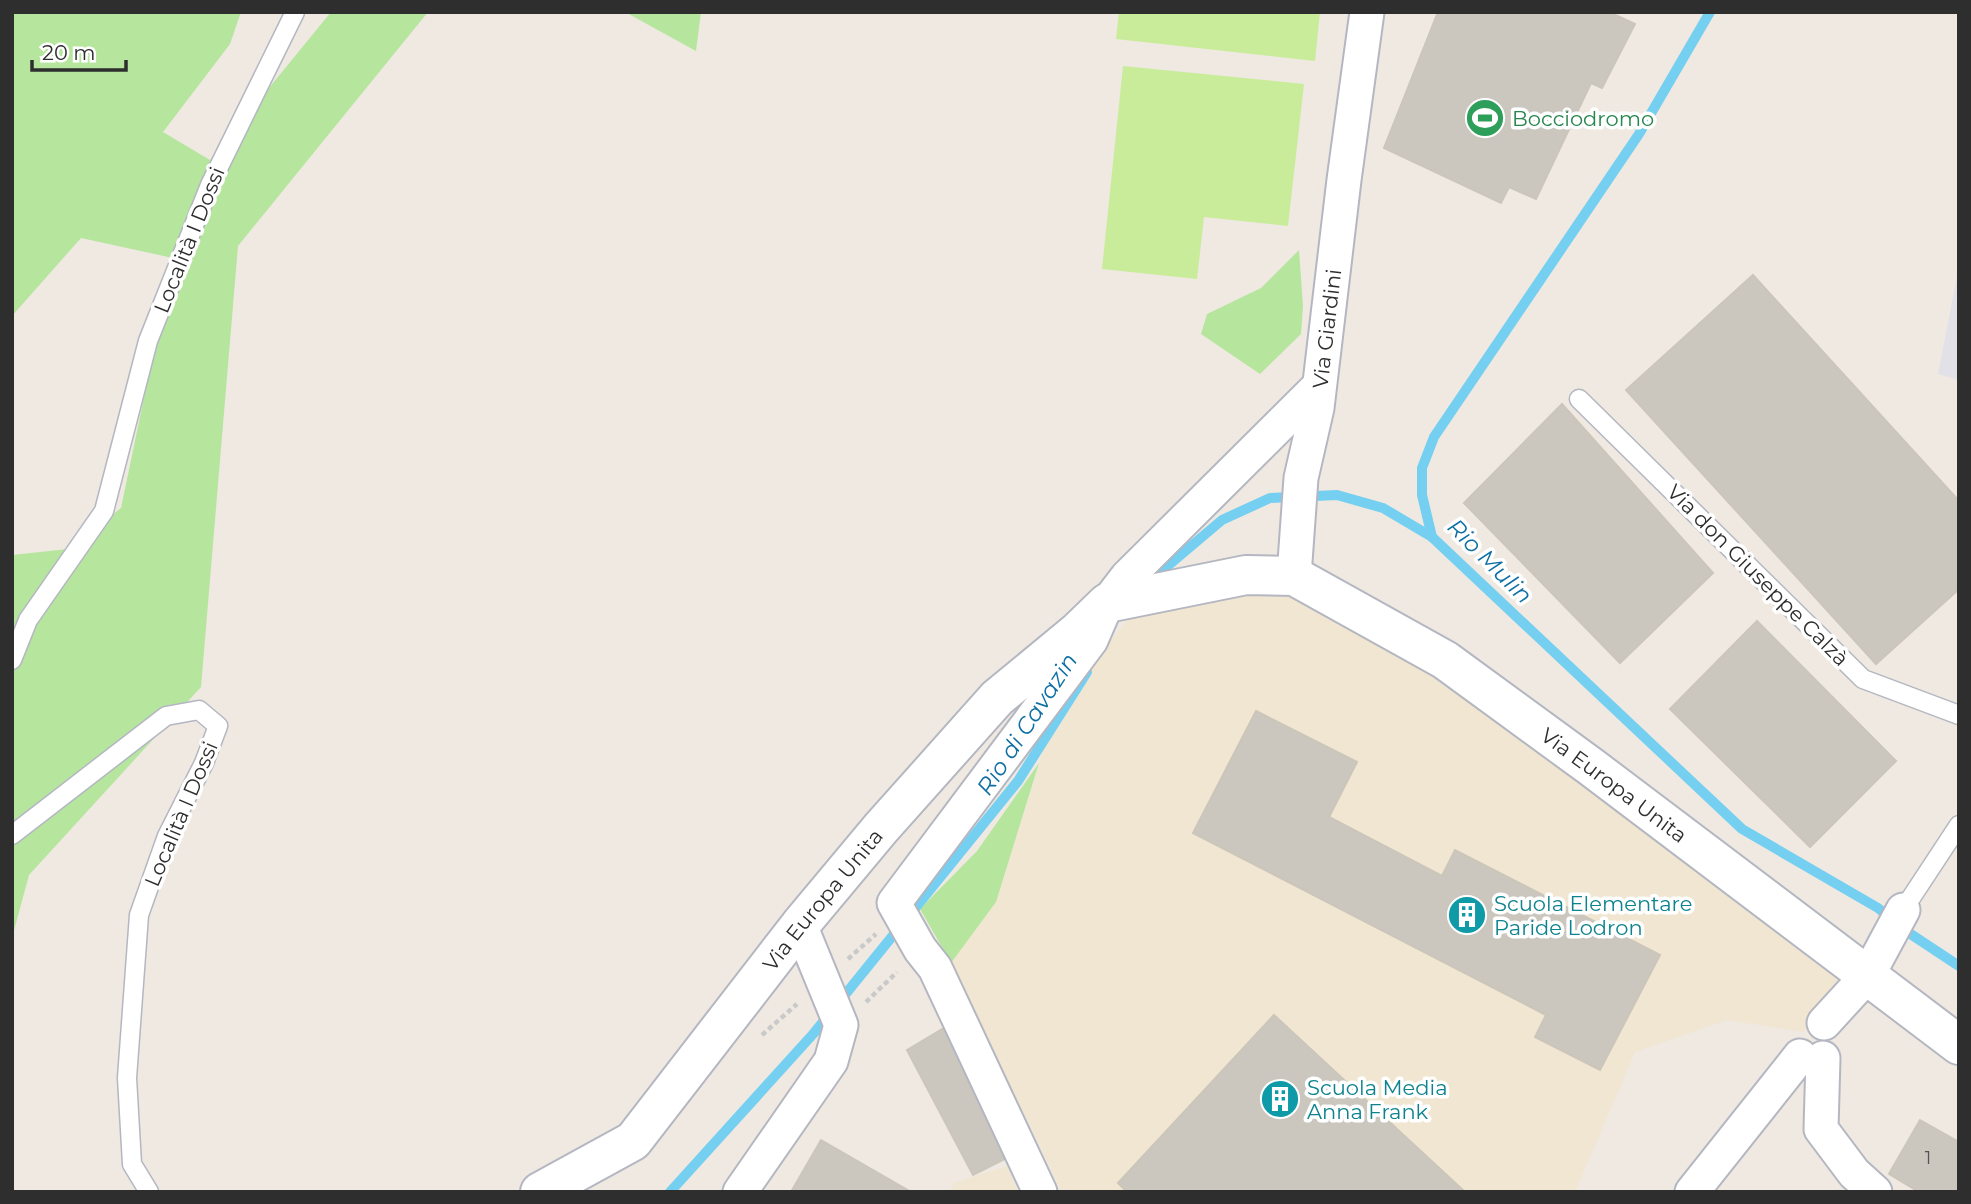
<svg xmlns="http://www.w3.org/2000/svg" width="1971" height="1204" viewBox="0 0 1971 1204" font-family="Montserrat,sans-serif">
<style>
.industrial{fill:#e3e1e8}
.education{fill:#f0e6d1;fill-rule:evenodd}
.green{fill:#b6e59e}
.pitch{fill:#c9ec9a}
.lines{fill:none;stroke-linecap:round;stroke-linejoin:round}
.stream{stroke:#75cff0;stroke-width:10}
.building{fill:#cbc7bf;stroke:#cbc5ba;stroke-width:2}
.lane-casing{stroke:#b4b7c1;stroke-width:21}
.street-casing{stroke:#b4b7c1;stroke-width:37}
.secondary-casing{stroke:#b4b7c1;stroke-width:42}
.path{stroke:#c9c9c9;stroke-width:4.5;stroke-dasharray:5 3.5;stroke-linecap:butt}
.lane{stroke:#fff;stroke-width:18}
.street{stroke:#fff;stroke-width:33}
.secondary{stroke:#fff;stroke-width:38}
.labels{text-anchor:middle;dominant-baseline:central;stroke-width:7;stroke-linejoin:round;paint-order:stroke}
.number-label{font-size:18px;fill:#555452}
.leisure-label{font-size:21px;fill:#27864d;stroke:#fff;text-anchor:start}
.street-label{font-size:21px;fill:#2e2e2e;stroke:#fff}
.culture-label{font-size:21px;fill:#0d838f;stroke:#fff;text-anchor:start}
.water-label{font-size:23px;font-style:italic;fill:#0d6fa3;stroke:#fff}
</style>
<rect width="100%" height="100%" fill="#efe9e1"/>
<path class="industrial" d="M 1959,266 L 1959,380 L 1938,374 Z"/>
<g class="education">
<path d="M 1171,572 L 1311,581 L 1842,973 L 1804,1032 L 1727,1020 L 1635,1052 L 1575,1192 L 1465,1192 L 1274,1015 L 1118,1182 L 1127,1192 L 1062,1192 L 951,963 L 996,902 L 1060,697 ZM 1256,711 L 1329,817 L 1442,876 L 1455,851 L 1659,956 L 1601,1070 L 1546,1015 L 1193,833 Z"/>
<path d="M 1007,1166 L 1018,1192 L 950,1192 L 954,1183 Z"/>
</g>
<g class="green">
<path d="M 12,12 L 241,12 L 230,44 L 163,132 L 210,160 L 331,12 L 428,12 L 238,246 L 201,687 L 29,875 L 12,938 L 12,555 L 68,549 L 121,508 L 173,258 L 81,238 L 12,316 Z"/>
<path d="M 625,12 L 701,12 L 696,51 Z"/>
<path d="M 1299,250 L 1303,306 L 1301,334 L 1260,374 L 1201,334 L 1207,314 L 1261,288 Z"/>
<path d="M 1039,763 L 996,902 L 951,963 L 920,909 L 977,851 Z"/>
</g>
<g class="pitch">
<path d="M 1119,12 L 1320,12 L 1315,61 L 1116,39 Z"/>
<path d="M 1123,66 L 1304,84 L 1288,226 L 1204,217 L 1197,279 L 1102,269 Z"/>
</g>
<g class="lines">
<g class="stream">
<path d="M 1710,12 L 1639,134 L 1434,437 L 1422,468 L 1422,495 L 1432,537 L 1742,829 L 1878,908 L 1906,931 L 1959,966"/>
<path d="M 1151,580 L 1222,520 L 1270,498 L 1337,495 L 1383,508 L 1432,537"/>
<path d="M 670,1192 L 814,1033 L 1018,781 L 1087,672"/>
</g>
</g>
<g class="building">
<path d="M 1438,12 L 1609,12 L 1635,24 L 1602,88 L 1591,83 L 1536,199 L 1509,187 L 1501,203 L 1384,148 Z"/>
<path d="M 1753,275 L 1959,501 L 1959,589 L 1876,664 L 1626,390 Z"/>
<path d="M 1562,404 L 1713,573 L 1620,663 L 1464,503 Z"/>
<path d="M 1757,621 L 1896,761 L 1810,847 L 1670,709 Z"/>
<path d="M 1256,711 L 1357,762 L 1329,817 L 1442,876 L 1455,850 L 1660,955 L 1600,1070 L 1535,1037 L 1546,1015 L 1193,833 Z"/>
<path d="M 1274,1015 L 1465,1192 L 1127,1192 L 1118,1183 Z"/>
<path d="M 959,1019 L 1021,1151 L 973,1175 L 907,1050 Z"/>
<path d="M 1920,1120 L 1959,1142 L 1959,1192 L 1919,1192 L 1889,1174 Z"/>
<path d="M 821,1140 L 911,1192 L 791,1192 Z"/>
</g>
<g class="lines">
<g class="lane-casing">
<g id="lane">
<path d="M 1579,399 L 1863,679 L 1959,715"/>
<path d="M 12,660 L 28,620 L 104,511 L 148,341 L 210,185 L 295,12"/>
<path d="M 12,835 L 166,716 L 199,710 L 218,726 L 204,763 L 167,836 L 139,915 L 127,1078 L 132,1164 L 149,1192"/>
<path d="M 1903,910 L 1959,825"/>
</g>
</g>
<g class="street-casing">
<g id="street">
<path id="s1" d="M 1294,576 L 1301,478 L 1317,408 L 1344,180 L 1367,12"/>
<path d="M 1824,1023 L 1868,975 L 1903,910"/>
<path d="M 1823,1058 L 1821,1129 L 1854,1173 L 1875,1192"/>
<path d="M 740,1192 L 831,1061 L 841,1025 L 800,925"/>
<path d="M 1040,1192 L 935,968 L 920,949 L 894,903 L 1091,640 L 1107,603 L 1127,577 L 1319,386"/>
<path d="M 1692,1192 L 1800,1056"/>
</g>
</g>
<g class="secondary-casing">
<g id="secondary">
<path id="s2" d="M 540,1192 L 633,1141 L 800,925 L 881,828 L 997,698 L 1077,632 L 1107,603 L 1246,575 L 1294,576 L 1445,660 L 1590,766 L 1959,1045"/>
</g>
</g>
<g class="path">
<path d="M 848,959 L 876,934"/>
<path d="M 866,1002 L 897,972"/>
<path d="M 762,1035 L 797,1004"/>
</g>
<use href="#lane" class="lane"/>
<use href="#street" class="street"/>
<use href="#secondary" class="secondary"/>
</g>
<defs>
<g id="stadium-disc" transform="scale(2.0125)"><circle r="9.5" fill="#2e9e5b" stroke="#fff"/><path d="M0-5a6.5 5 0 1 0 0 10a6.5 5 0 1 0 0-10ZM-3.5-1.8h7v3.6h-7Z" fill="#fff"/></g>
<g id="building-disc" transform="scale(2.0125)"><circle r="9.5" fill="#0f9aa8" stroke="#fff"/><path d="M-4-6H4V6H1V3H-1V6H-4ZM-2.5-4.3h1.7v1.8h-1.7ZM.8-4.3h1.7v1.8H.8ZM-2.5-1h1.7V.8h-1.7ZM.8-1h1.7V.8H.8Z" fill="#fff"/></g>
</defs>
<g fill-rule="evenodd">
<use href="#stadium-disc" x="1485" y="118"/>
<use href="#building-disc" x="1467" y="915"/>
<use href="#building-disc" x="1280" y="1099"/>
</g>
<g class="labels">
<g class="number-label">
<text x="1928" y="1158">1</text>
</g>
<g class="leisure-label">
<text x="1512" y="118">Bocciodromo</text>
</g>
<g class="street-label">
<text transform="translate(189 240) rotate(-68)">Località I Dossi</text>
<text stroke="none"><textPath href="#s1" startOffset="250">Via Giardini</textPath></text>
<text transform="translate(1758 575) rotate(45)">Via don Giuseppe Calzà</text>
<text stroke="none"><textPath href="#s2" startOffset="1398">Via Europa Unita</textPath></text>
<text transform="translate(181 814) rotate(-67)">Località I Dossi</text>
<text stroke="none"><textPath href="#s2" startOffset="413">Via Europa Unita</textPath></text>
</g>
<g class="culture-label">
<text x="1494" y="903">Scuola Elementare<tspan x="1494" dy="24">Paride Lodron</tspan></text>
<text x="1307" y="1087">Scuola Media<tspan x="1307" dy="24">Anna Frank</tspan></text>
</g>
<g class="water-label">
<text transform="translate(1490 561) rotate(45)">Rio Mulin</text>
<text transform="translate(1027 724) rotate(-57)">Rio di Cavazin</text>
</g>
</g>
<rect width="1971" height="1204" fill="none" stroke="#2e2e2e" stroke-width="28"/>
<path d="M32 60v10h94v-10" fill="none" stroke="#2e2e2e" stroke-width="3.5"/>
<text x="42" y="60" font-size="21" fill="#2e2e2e" stroke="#ffffff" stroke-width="5" paint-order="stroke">20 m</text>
</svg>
